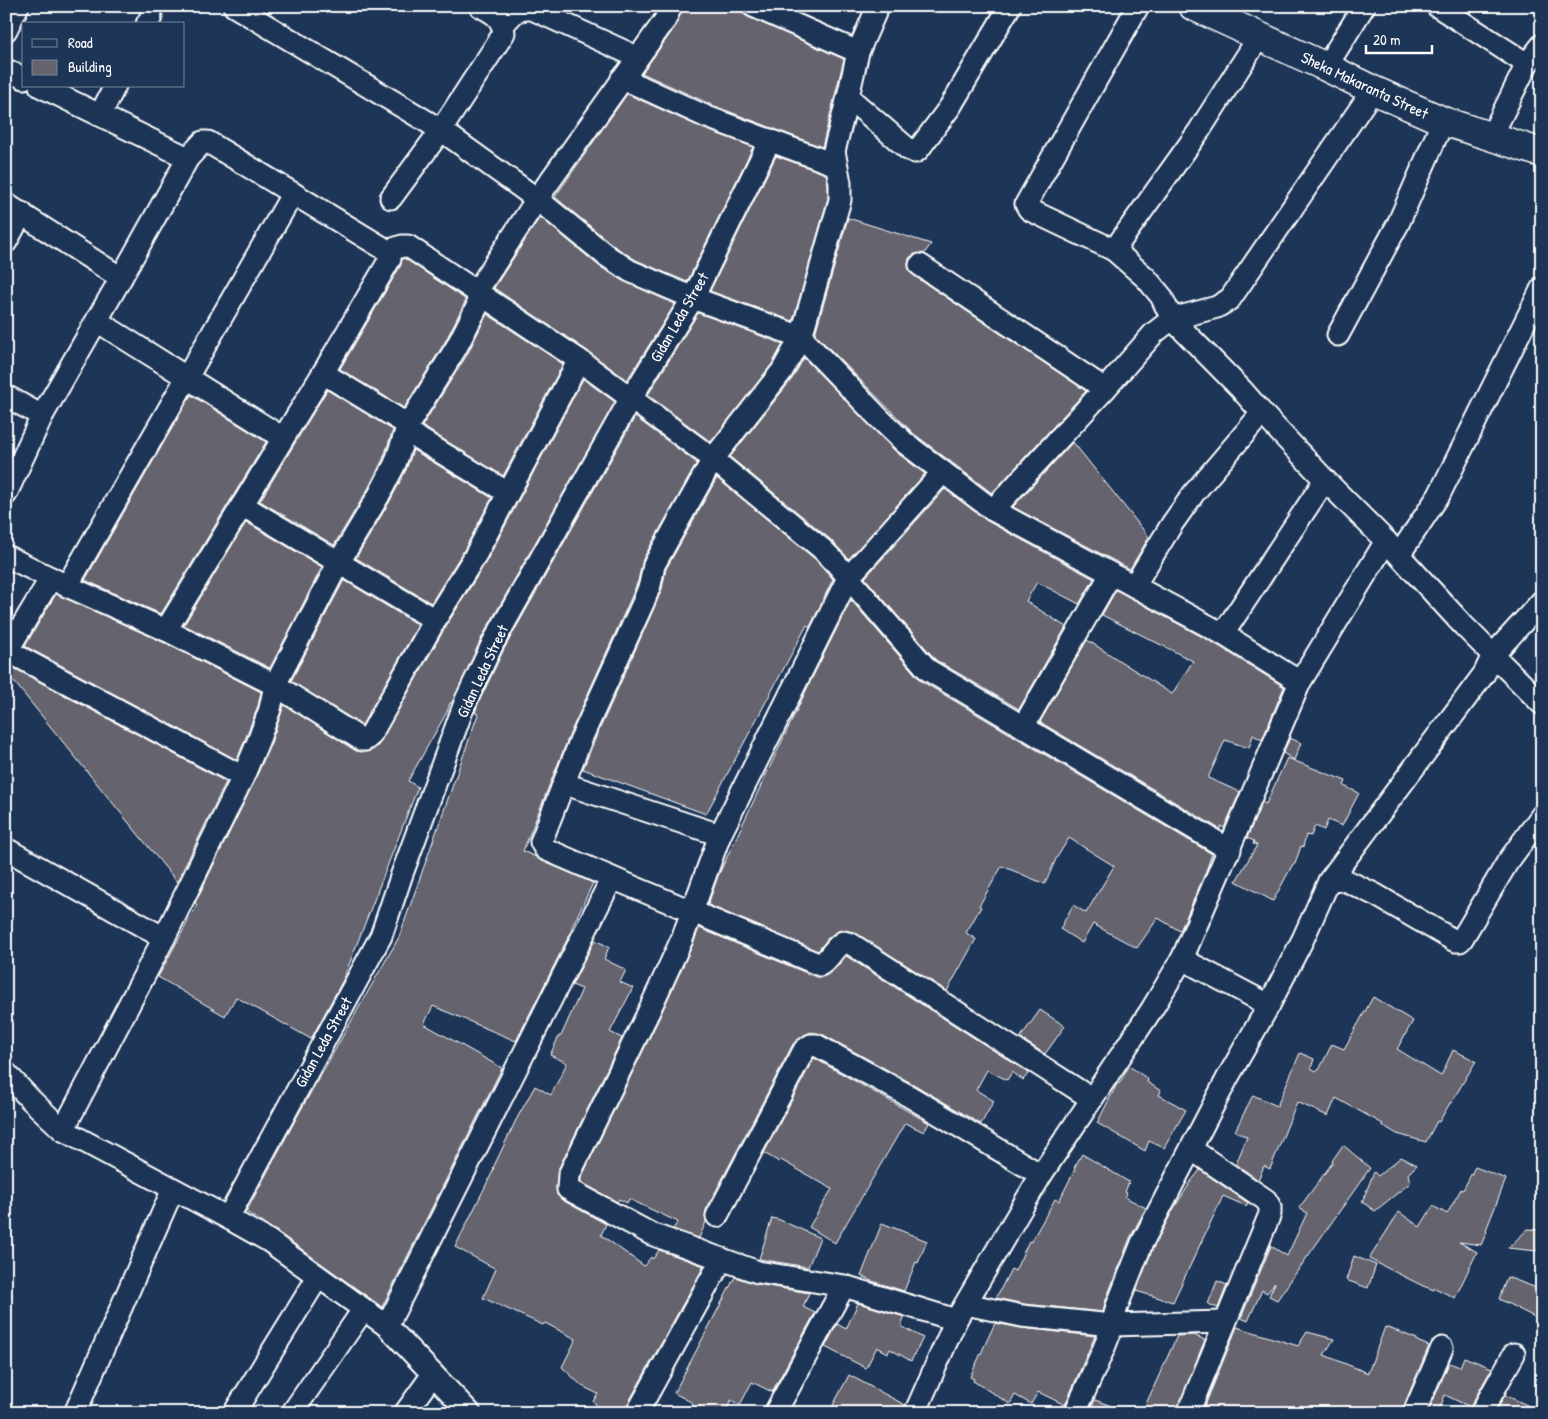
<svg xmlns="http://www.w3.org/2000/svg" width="1548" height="1419" viewBox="0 0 1548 1419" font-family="'Patrick Hand',sans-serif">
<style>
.building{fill:#65646e;stroke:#fff}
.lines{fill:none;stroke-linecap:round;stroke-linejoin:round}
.street-casing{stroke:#fff;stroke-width:25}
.secondary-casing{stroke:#fff;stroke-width:31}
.street{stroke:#1d3557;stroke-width:21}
.secondary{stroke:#1d3557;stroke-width:28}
.labels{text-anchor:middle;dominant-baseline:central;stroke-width:5;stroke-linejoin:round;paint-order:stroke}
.street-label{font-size:16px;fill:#fff;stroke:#1d3557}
</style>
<rect width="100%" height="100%" fill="#1d3557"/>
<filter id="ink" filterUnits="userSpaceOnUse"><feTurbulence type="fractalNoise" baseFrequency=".02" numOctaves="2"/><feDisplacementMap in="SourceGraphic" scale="10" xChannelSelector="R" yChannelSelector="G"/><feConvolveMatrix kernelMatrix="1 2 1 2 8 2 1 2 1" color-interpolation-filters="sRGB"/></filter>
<g filter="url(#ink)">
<g class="building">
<path d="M 683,6 L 729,6 L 743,13 L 748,17 L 844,59 L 822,147 L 712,105 L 642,73 L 675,27 Z"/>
<path d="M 627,94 L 702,128 L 753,147 L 687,282 L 636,260 L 614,246 L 555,197 Z"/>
<path d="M 776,156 L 826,174 L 828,184 L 828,198 L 793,321 L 710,291 Z"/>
<path d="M 540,217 L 599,266 L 623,281 L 675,304 L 627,380 L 586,350 L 494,288 Z"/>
<path d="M 848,218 L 931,244 L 924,254 L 915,254 L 909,258 L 908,264 L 909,270 L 913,275 L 1086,391 L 992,493 L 913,433 L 815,334 Z"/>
<path d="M 404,258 L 465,299 L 465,302 L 445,342 L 404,408 L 340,369 L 401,265 L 402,259 Z"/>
<path d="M 698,313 L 783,344 L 772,364 L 711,442 L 648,395 Z"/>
<path d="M 487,314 L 563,364 L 503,476 L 422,426 L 467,355 Z"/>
<path d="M 804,358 L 896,452 L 925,474 L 849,559 L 830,539 L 730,457 L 792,379 Z"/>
<path d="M 583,379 L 615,402 L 482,637 L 452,703 L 450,703 L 447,712 L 408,781 L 418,787 L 343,980 L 311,1039 L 236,997 L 225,1016 L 158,977 L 197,905 L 195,903 L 254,782 L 271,743 L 284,705 L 356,751 L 366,752 L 373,750 L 378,746 L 446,626 L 486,562 Z"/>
<path d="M 327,390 L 393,430 L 383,459 L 368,489 L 334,545 L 260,501 Z"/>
<path d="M 191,395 L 266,442 L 161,614 L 85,580 Z"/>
<path d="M 635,417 L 697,463 L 643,559 L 638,581 L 631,598 L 570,734 L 523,851 L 536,857 L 540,860 L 593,883 L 571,929 L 572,930 L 516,1041 L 433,1006 L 424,1024 L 502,1068 L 382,1307 L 276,1231 L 246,1212 L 298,1115 L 399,937 L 478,714 L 475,713 L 478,704 L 504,649 Z"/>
<path d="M 1073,442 L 1149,537 L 1130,569 L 1013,507 Z"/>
<path d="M 413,450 L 492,498 L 464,550 L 431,603 L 356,558 L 390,501 L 406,470 Z"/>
<path d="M 717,478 L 814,558 L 833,579 L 810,627 L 807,625 L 706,814 L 583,769 L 593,744 L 654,608 L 662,589 L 666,569 Z"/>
<path d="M 945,489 L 987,521 L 1094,579 L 1079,604 L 1037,582 L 1026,601 L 1066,627 L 1019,709 L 936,660 L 865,578 Z"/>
<path d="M 246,522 L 322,567 L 270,668 L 184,625 Z"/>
<path d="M 344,580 L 418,625 L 362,725 L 291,681 Z"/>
<path d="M 1116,590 L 1217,645 L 1284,687 L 1262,740 L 1253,735 L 1249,748 L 1225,740 L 1208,778 L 1240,792 L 1224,828 L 1221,826 L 1220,829 L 1040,722 L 1087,640 L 1172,694 L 1193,661 L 1102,615 Z"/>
<path d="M 56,594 L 161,641 L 261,692 L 258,706 L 237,760 L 25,646 Z"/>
<path d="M 851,600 L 921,681 L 1212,854 L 1204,876 L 1180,931 L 1158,918 L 1137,948 L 1093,924 L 1082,943 L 1060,929 L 1073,905 L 1086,913 L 1114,866 L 1069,838 L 1056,859 L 1045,884 L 1002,866 L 979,906 L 981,907 L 966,933 L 976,939 L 947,991 L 854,932 L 841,930 L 836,932 L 828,938 L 818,951 L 708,905 L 718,876 L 812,678 Z"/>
<path d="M 8,665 L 226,782 L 177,882 L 6,672 Z"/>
<path d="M 1290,738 L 1301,743 L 1294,760 L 1283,753 Z"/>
<path d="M 1287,758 L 1346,781 L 1344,786 L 1359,793 L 1342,826 L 1328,820 L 1324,830 L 1315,826 L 1311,836 L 1306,835 L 1303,847 L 1301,846 L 1295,864 L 1293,864 L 1273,901 L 1236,881 L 1257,845 L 1253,844 L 1254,841 L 1247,838 L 1262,802 L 1266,804 Z"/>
<path d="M 699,928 L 816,977 L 822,977 L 827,975 L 835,969 L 846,956 L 1029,1073 L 1023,1080 L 1012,1072 L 1007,1080 L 987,1070 L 976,1090 L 994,1101 L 981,1124 L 915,1085 L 822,1034 L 811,1032 L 804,1035 L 793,1044 L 706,1210 L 705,1216 L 706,1222 L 699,1238 L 673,1229 L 678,1222 L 629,1199 L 627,1203 L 619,1199 L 617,1202 L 581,1182 L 581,1178 L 659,1018 L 693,944 Z"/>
<path d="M 595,940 L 609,947 L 604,959 L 626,970 L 620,982 L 633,988 L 610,1032 L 622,1038 L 558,1170 L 556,1188 L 557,1195 L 562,1200 L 606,1224 L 601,1235 L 644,1266 L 651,1257 L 653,1259 L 659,1250 L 704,1266 L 626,1407 L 625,1413 L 603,1413 L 593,1401 L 598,1394 L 582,1386 L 562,1367 L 576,1339 L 545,1323 L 543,1325 L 483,1298 L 496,1269 L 455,1247 L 494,1169 L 493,1168 L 516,1120 L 535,1086 L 551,1095 L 567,1063 L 550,1055 L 559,1036 L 561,1036 L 582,989 L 572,985 Z"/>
<path d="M 1373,997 L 1413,1021 L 1397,1049 L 1441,1076 L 1453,1050 L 1476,1061 L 1451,1103 L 1450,1103 L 1439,1122 L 1437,1121 L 1426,1142 L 1397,1134 L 1382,1125 L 1383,1124 L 1336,1098 L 1328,1116 L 1297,1102 L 1270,1169 L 1264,1166 L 1258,1180 L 1236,1164 L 1247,1137 L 1235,1131 L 1253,1095 L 1277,1106 L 1300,1053 L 1314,1059 L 1311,1068 L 1316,1071 L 1318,1069 L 1319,1070 L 1332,1044 L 1344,1049 Z"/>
<path d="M 1040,1010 L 1065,1026 L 1045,1054 L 1020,1038 Z"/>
<path d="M 814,1058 L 929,1123 L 924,1132 L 905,1123 L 835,1243 L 809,1227 L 832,1189 L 781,1160 L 779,1162 L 764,1153 Z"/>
<path d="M 1129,1066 L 1148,1079 L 1147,1082 L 1161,1091 L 1159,1095 L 1186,1110 L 1164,1148 L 1149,1141 L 1145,1151 L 1097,1123 L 1116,1086 L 1117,1083 L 1119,1084 Z"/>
<path d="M 1343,1145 L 1370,1168 L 1277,1300 L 1269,1296 L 1275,1283 L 1267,1293 L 1262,1290 L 1248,1321 L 1241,1318 L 1271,1246 L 1287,1256 L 1307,1213 L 1299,1208 L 1333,1162 L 1332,1161 Z"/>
<path d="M 1082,1154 L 1129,1182 L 1125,1192 L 1127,1193 L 1125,1197 L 1146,1208 L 1130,1238 L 1105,1302 L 1103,1312 L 1024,1304 L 996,1298 L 1011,1269 L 1015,1271 L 1029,1241 L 1031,1242 L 1055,1199 L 1059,1201 L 1075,1169 L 1074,1168 Z"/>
<path d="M 1401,1157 L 1417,1165 L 1408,1174 L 1410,1183 L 1375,1211 L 1362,1202 L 1374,1172 L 1378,1176 Z"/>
<path d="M 1475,1167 L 1506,1179 L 1486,1230 L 1487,1231 L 1481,1245 L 1459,1242 L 1477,1252 L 1455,1298 L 1435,1288 L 1434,1290 L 1423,1286 L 1369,1259 L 1399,1212 L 1420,1227 L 1433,1206 L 1447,1214 L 1461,1189 L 1463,1190 Z"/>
<path d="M 1200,1170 L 1248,1203 L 1246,1206 L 1223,1196 L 1173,1302 L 1136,1291 L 1153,1248 L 1174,1208 L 1189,1185 L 1188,1185 Z"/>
<path d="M 772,1218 L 780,1220 L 820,1238 L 808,1267 L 759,1259 Z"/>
<path d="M 882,1223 L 927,1241 L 918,1263 L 916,1262 L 904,1291 L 869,1280 L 869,1279 L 861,1276 Z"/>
<path d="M 1528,1229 L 1542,1230 L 1542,1249 L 1537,1249 L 1537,1251 L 1508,1248 Z"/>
<path d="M 1354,1256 L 1376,1265 L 1368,1288 L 1346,1280 Z"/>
<path d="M 735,1277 L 756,1284 L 809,1293 L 803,1307 L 815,1313 L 772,1392 L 752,1382 L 740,1405 L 731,1400 L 725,1413 L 688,1413 L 693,1403 L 674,1393 Z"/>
<path d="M 1507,1277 L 1542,1290 L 1542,1321 L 1499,1299 Z"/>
<path d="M 1217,1281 L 1227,1285 L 1218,1308 L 1208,1304 Z"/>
<path d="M 858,1303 L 905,1317 L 901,1326 L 923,1338 L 911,1361 L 890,1349 L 888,1353 L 877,1347 L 866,1368 L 825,1347 L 837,1324 L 846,1329 Z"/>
<path d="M 995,1323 L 1021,1328 L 1095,1336 L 1065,1405 L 1038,1392 L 1031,1404 L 1015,1395 L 1010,1404 L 973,1381 L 974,1379 L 970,1377 Z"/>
<path d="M 1237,1327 L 1298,1346 L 1307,1332 L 1334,1339 L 1324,1355 L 1368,1373 L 1385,1327 L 1402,1333 L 1417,1339 L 1417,1341 L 1429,1346 L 1403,1408 L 1402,1413 L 1202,1413 Z"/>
<path d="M 1194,1335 L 1205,1340 L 1176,1413 L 1158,1413 L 1145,1406 L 1177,1336 Z"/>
<path d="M 1464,1357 L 1492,1368 L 1470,1407 L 1445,1395 L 1438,1413 L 1428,1413 L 1449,1363 L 1460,1367 Z"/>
<path d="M 849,1375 L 905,1405 L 903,1413 L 829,1413 Z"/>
<path d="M 1505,1395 L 1542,1412 L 1542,1413 L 1495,1413 Z"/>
<path d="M 1095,1400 L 1125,1411 L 1125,1413 L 1089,1413 Z"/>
</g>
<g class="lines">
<g class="street-casing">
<g id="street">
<path d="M 234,6 L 441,130 L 537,199 L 607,256 L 630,271 L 693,298 L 801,337 L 879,418 L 905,443 L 993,510 L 1223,634 L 1300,682"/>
<path d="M 753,6 L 858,52"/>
<path d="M 878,6 L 858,52 L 848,97 L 834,151 L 840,183 L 840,200 L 801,337 L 782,371 L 713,459 L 654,565 L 650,585 L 643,603 L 581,739 L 541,842 L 545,849 L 612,878 L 820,965 C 830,959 833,948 843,942 L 851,944 L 1092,1099"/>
<path d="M 1138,6 L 1026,204 L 1029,209 L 1032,211 L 1114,250 L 1146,278 L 1161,296 L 1172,319 L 1241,389 L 1262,413 L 1325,480 L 1386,541 L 1464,626 L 1542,704"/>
<path d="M 1437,6 L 1527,64"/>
<path d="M 147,24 L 151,17"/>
<path d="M 503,25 C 513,14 516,8 532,9 L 637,57"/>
<path d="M 6,30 L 18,6"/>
<path d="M 1326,67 L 1364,6"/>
<path d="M 6,70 L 24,78"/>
<path d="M 622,78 L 707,117 L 836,165"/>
<path d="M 40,86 L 188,158"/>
<path d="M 848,97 L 908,149 L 915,152 L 918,150 L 950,107 L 1010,6"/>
<path d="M 100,115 L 115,86"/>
<path d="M 1491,137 L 1527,64 L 1542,45"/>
<path d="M 391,198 L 441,130 L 504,33 C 502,17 493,13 480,6"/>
<path d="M 6,204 L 121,278"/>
<path d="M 6,242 L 22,213"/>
<path d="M 1114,250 L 1199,131 L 1259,37"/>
<path d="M 388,251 L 402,246 L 408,246 L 579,360 L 713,459 L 822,549 L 835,562 L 928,670 L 1230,850"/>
<path d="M 920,265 L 1105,389"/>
<path d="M 97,321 L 283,438"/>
<path d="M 1338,335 L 1398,224 L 1443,121"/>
<path d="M 323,373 L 408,425"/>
<path d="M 6,396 L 42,416"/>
<path d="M 406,431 L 508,493"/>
<path d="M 943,472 L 848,578 L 720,835 L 682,939 L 648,1013 L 569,1175 L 568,1189 L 651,1234 L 758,1272 L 844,1286 L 956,1320"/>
<path d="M 6,494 L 42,416 L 121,278 L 188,158 L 203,142 L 208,142 L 388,251 L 390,259 L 323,373 L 166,630"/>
<path d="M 242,505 L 435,620"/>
<path d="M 993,510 L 1105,389 L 1154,333 L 1172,319 L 1217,307 L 1230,299 L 1373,90"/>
<path d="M 1399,555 L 1439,495 L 1542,288"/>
<path d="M 6,556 L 67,586 L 166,630 L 275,685 L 362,740 L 365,740 L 370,736 L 435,620 L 475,556 L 579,360"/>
<path d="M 67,586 L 293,193"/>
<path d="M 1134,586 L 1172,524 L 1194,493 L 1262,413"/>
<path d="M 1223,634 L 1325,480"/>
<path d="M 6,650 L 243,777"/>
<path d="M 7,651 L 51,578"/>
<path d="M 1023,727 L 1111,574"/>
<path d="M 565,784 L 720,835"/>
<path d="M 6,849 L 164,938"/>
<path d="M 1329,881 L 1343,880 L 1351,883 L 1376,895 L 1455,941 L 1460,941 L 1462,939 L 1507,863 L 1542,815"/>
<path d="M 1182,959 L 1269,1005"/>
<path d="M 6,1073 L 31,1100 L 63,1130 L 228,1218 L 269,1241 L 387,1326 L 470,1413"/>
<path d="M 63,1130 L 164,938 L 243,777 L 259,739 L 270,709 L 275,685 L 339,562 L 379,495 L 395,464 L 408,425 L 456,348 L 478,305 L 477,291 L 537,199 L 665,20 L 671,6"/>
<path d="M 717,1216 L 804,1050 L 811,1045 L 816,1045 L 909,1096 L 1041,1175"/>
<path d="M 228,1218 L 381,936 L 402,874 L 466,700 L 493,643 L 631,398 L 693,298 L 770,140"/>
<path d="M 966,1304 L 1022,1316 L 1112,1325 L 1224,1322"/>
<path d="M 387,1326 L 612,878"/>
<path d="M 75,1413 L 173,1189"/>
<path d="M 234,1413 L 318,1277"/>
<path d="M 292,1413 L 363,1310"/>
<path d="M 405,1413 L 433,1374"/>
<path d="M 637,1413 L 722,1259"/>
<path d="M 775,1413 L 844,1286"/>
<path d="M 915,1413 L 956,1320 L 1041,1175 L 1152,1009 L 1182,959 L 1300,682 L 1386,541"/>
<path d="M 1075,1413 L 1104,1348 L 1111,1330 L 1117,1306 L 1142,1243 L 1228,1077 L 1269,1005 L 1303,939 L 1329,881 L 1484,674 L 1493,655 L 1542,601"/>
<path d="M 1188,1413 L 1270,1214 L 1270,1207 L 1266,1200 L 1191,1149"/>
<path d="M 1414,1413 L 1442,1348"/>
<path d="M 1481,1413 L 1514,1354"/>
</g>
</g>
<g class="secondary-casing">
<path id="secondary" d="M 1193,6 L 1326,67 L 1373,90 L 1443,121 L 1542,153"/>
</g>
<use href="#street" class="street"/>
<use href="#secondary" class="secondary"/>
</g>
</g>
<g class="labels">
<g class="street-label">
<text transform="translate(1365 85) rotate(25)">Sheka Makaranta Street</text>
<text transform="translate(679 317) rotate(-60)">Gidan Leda Street</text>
<text transform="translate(482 671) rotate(-65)">Gidan Leda Street</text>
<text transform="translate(323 1042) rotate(-61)">Gidan Leda Street</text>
</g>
</g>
<rect width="1548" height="1419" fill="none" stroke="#1d3557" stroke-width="25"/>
<rect x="12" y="12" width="1523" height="1394" fill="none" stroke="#fff" stroke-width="2" filter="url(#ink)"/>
<rect x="22" y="22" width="162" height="65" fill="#1d3557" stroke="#77869a"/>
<rect x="32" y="39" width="25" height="8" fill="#1d3557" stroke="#77869a"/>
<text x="68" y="48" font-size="15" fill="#ffffff">Road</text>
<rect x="32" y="60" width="25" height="15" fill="#65646e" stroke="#77869a"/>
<text x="68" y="72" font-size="15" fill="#ffffff">Building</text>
<path d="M1366 45v8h66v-8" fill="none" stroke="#ffffff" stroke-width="2.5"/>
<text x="1373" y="45" font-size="15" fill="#ffffff" stroke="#1d3557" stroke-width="4" paint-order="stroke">20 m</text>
</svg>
